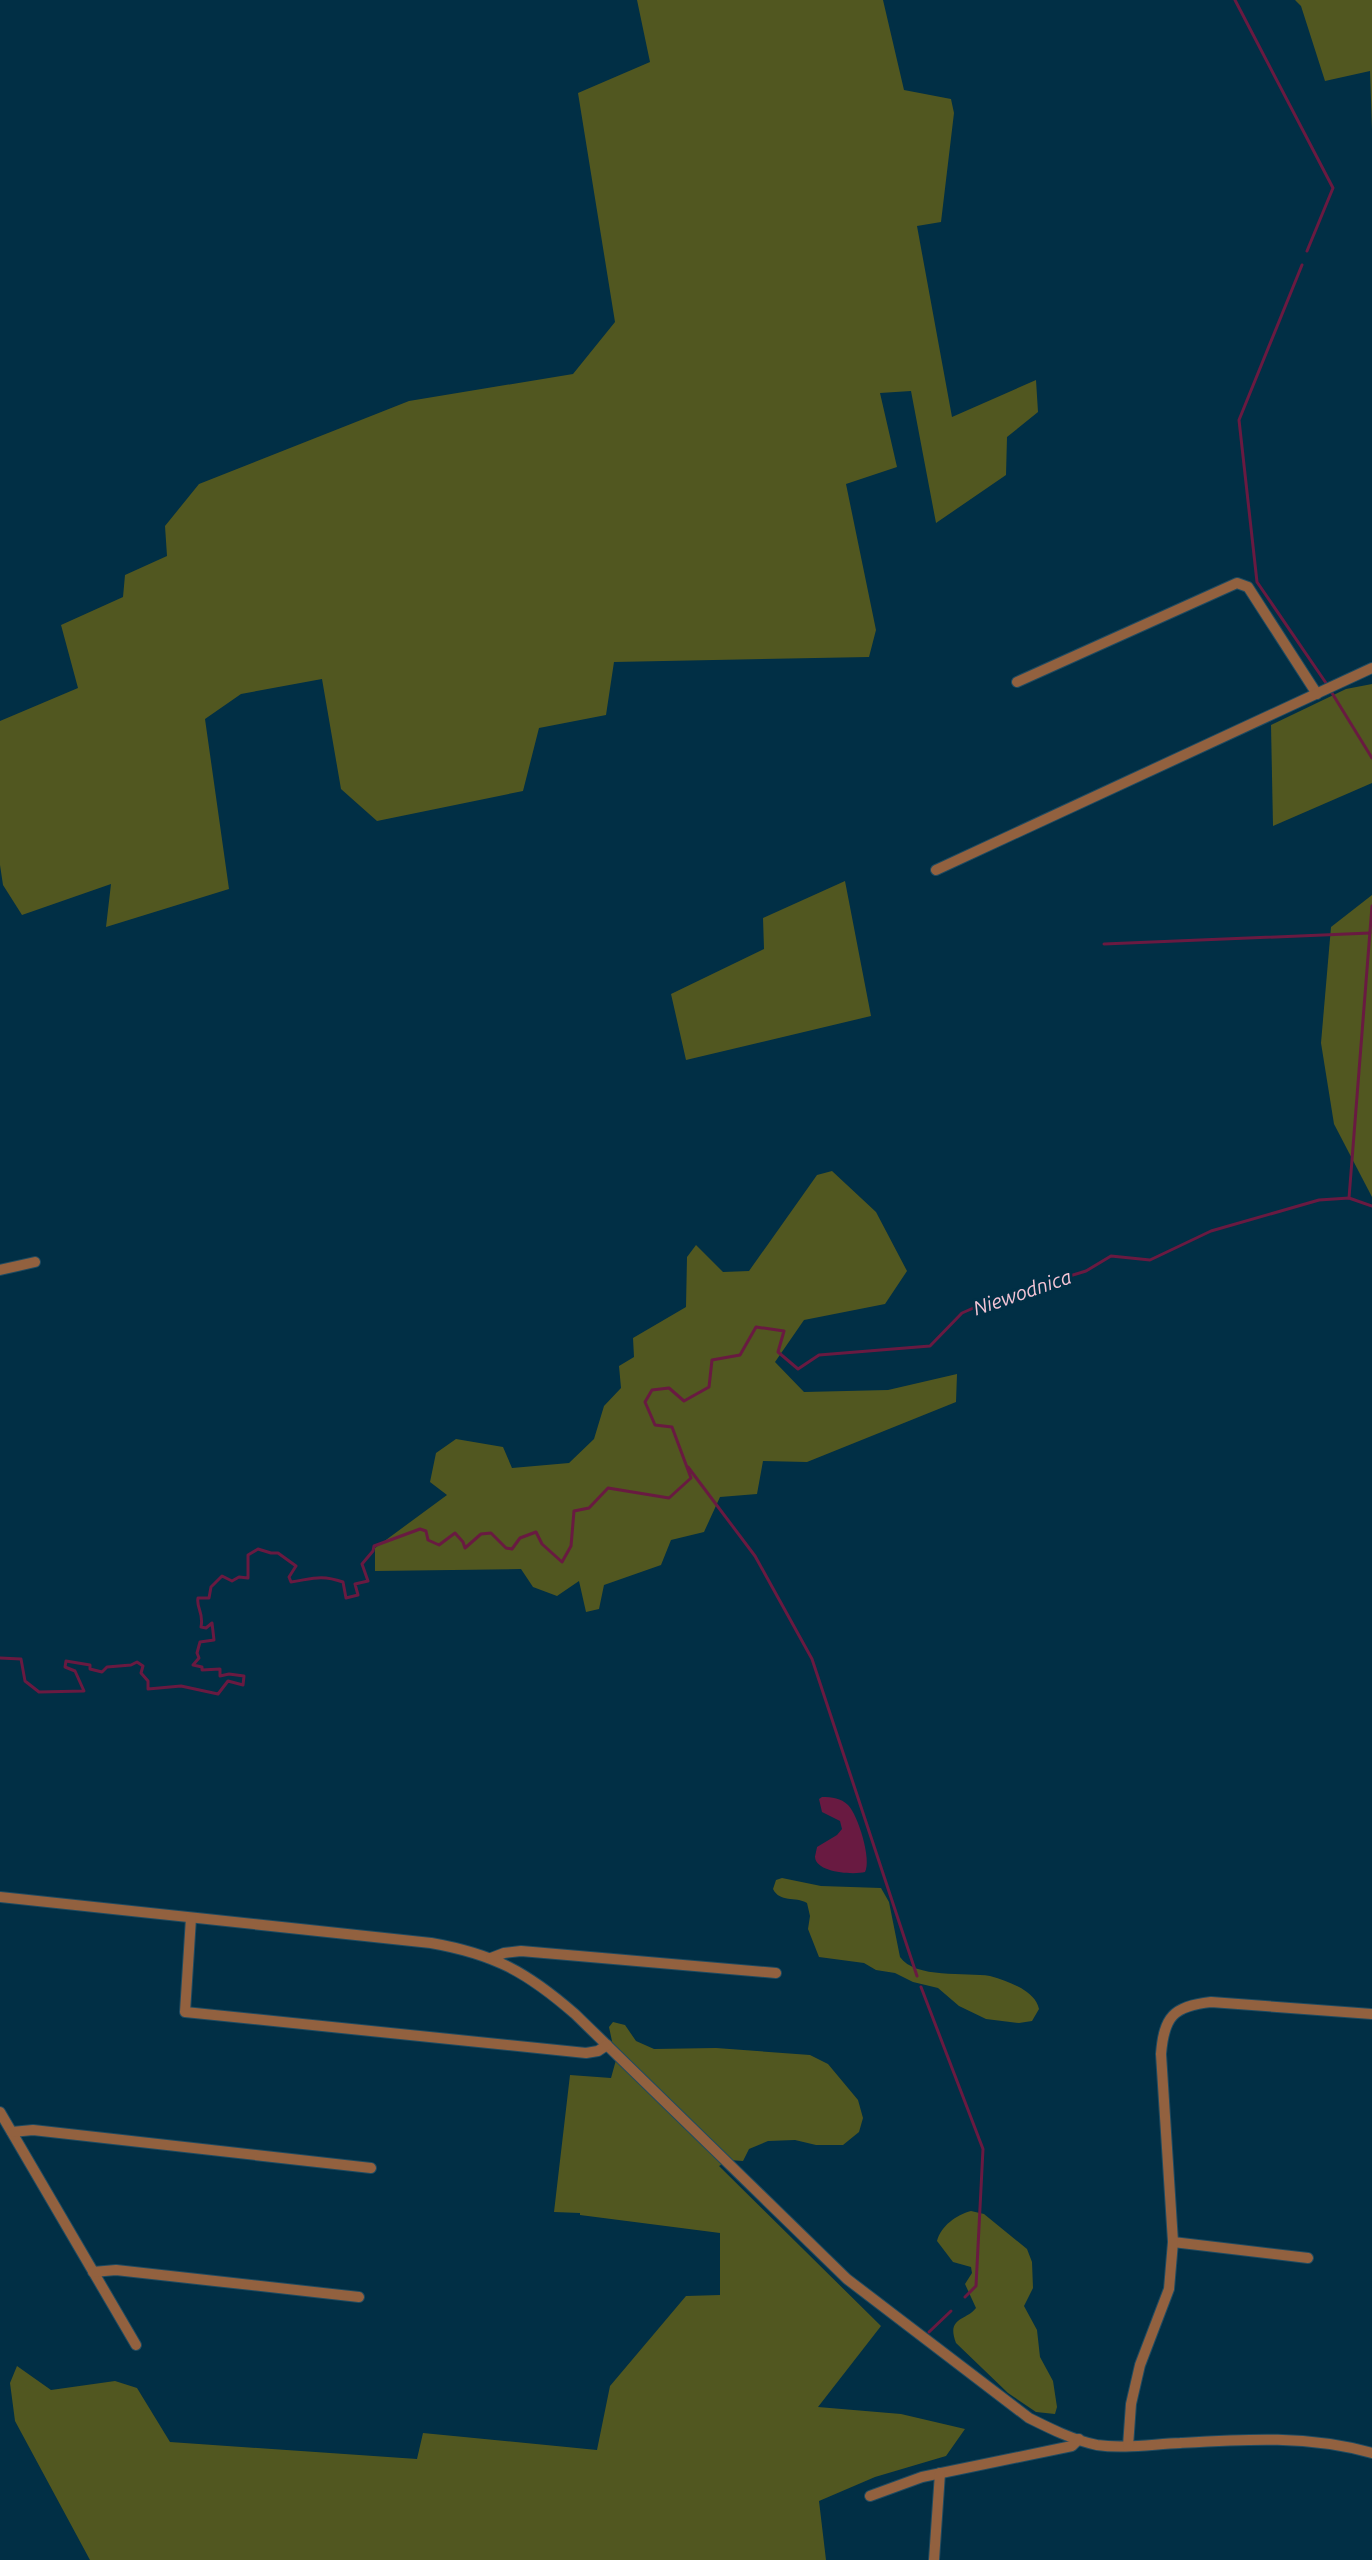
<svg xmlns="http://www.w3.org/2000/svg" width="1372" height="2560" viewBox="0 0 1372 2560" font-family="Ubuntu,sans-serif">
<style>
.green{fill:#515720}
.water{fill:#691a41}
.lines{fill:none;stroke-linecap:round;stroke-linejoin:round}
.stream{stroke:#691a41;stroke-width:3}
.street-casing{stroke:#1f4b61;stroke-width:12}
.street{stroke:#92613f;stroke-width:10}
.labels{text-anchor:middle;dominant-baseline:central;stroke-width:6;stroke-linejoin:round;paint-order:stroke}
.water-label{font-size:20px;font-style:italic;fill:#f5c5d6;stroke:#012f45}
</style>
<rect width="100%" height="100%" fill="#012f45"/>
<g class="green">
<path d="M 637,0 L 883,0 L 904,90 L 951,99 L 954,113 L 941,222 L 917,226 L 952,417 L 1036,380 L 1038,412 L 1007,437 L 1006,475 L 936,523 L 911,391 L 880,393 L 897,467 L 846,484 L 876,630 L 869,657 L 614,662 L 606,715 L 539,728 L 523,791 L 377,821 L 341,789 L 322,679 L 241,694 L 205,719 L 229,889 L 106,927 L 111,884 L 22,915 L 3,885 L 0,865 L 0,721 L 78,688 L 61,625 L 123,597 L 125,575 L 167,556 L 165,526 L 199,484 L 409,401 L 573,374 L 615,322 L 578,93 L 650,62 Z"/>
<path d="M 1295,0 L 1372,0 L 1372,130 L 1370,71 L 1325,81 L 1301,6 Z"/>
<path d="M 1372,684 L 1372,783 L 1273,826 L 1271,725 L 1346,689 Z"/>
<path d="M 845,881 L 871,1016 L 686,1060 L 671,994 L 764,949 L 763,918 Z"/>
<path d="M 1372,895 L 1372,1197 L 1334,1124 L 1321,1043 L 1331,927 Z"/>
<path d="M 832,1171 L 876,1212 L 907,1271 L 885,1304 L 804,1320 L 775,1362 L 804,1392 L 888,1390 L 957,1374 L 956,1402 L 807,1462 L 763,1461 L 757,1494 L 720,1497 L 704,1532 L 671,1540 L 661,1565 L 604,1585 L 599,1609 L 586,1612 L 579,1581 L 557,1596 L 533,1587 L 521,1569 L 375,1571 L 375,1548 L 447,1495 L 430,1482 L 436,1453 L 456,1439 L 503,1447 L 512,1468 L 569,1463 L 594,1439 L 604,1406 L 621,1388 L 619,1366 L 634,1357 L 633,1338 L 686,1307 L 687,1257 L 696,1245 L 723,1272 L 749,1271 L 817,1175 Z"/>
<path d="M 782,1878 L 821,1886 L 881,1888 L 889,1902 L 900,1957 C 915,1979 966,1972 990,1976 C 1002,1979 1011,1983 1021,1988 C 1029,1993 1037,1999 1039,2009 L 1032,2021 L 1019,2023 L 986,2019 L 959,2006 L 938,1988 L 913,1982 L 895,1973 L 876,1970 L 864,1963 L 819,1957 L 808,1929 L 810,1916 L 807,1903 C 795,1896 780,1903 773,1889 L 776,1880 Z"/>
<path d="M 613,2022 L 625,2025 L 636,2041 L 654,2049 L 716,2048 L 810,2055 L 828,2064 L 858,2100 L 863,2118 L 859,2132 L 843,2145 L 816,2145 L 795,2140 L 768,2141 L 749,2149 L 743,2161 L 729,2160 L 719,2166 L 881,2326 L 818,2407 L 901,2414 L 965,2429 L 946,2456 L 875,2477 L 819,2501 L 826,2560 L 90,2560 L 15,2421 L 10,2383 L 17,2366 L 51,2390 L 115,2381 L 137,2388 L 170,2442 L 417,2459 L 423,2433 L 597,2450 L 610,2386 L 686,2296 L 720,2295 L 720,2233 L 580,2215 L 580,2213 L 554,2212 L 570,2075 L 611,2078 L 616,2060 L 609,2027 Z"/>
<path d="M 971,2211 L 984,2214 L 1027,2249 L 1032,2262 L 1033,2288 L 1024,2306 L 1037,2330 L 1040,2357 L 1053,2381 L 1057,2407 L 1055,2414 L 1036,2412 L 1008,2393 L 956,2343 C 946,2317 966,2321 976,2308 L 965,2284 L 972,2273 L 971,2267 L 953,2262 L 937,2241 C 941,2226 956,2215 971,2211 Z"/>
</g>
<path class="water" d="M 822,1797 C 832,1797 841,1798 848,1805 C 858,1815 872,1860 865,1872 C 854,1875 816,1873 815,1857 C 815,1856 817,1848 817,1847 L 837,1835 L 842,1829 L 840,1821 L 822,1812 L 819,1799 Z"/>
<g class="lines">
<g class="stream">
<path d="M 1235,0 L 1333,188 L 1307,251"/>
<path d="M 1302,265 L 1239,420 L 1257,582 L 1326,683"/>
<path d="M 1332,693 L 1372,758"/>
<path d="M 1104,944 L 1370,933"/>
<path d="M 1349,1198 L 1372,906"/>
<path d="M 688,1467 L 755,1556 L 812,1659 L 917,1976"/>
<path d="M 0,1658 L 21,1659 L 25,1681 L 39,1692 L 84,1691 L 75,1671 L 65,1667 L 66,1661 L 90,1665 L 90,1669 L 102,1672 L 107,1667 L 131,1665 L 137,1662 L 143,1666 L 141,1673 L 148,1681 L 148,1689 L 181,1686 L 218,1694 L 228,1681 L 243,1685 L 244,1676 L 229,1674 L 220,1676 L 220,1669 L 202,1670 L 202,1667 L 193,1665 L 199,1658 L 197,1653 L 200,1642 L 214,1640 L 212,1623 L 206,1628 L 201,1627 C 204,1612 196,1608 198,1598 L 209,1598 L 211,1587 L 222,1576 L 232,1581 L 239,1577 L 248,1578 L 248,1555 L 258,1549 L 271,1553 L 278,1553 L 296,1566 L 289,1577 L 291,1582 C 312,1579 320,1574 343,1582 L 346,1598 L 358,1595 L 355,1584 L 368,1581 L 362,1564 L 373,1551 L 374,1546 L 420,1529 L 426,1531 L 428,1540 L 439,1545 L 455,1533 L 463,1542 L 465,1548 L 481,1534 L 491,1533 L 506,1548 L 512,1549 L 520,1538 L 536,1532 L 542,1544 L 562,1562 L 571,1546 L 574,1511 L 589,1508 L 608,1488 L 669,1498 L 691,1478 L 672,1427 L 655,1425 L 645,1402 L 652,1390 L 669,1388 L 684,1401 L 709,1387 L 712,1360 L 740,1355 L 756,1327 L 784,1331 L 778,1352 L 798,1369 L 819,1355 L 930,1346 L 962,1313 L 994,1299 L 1086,1271 L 1111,1256 L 1150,1260 L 1211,1231 L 1319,1200 L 1349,1198 L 1372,1206"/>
<path d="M 921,1987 L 983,2149 L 976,2286 L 965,2297"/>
<path d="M 929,2332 L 951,2311"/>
</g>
<g class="street-casing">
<g id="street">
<path d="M 1017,682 L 1237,583 L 1248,587 L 1317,694"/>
<path d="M 936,870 L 1372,668"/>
<path d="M 0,1270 L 35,1262"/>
<path d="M 0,1897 L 431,1943 C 494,1954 527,1972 575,2014 L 847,2279 L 1029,2418 C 1051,2429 1073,2440 1097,2445 C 1124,2449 1153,2444 1180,2443 C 1246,2439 1308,2435 1372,2453"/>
<path d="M 191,1918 L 185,2012 L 586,2053 L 598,2051 L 607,2045"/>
<path d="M 491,1958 L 504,1953 L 521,1951 L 776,1973"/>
<path d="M 0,2112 L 136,2345"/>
<path d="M 12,2132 L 33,2130 L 371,2168"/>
<path d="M 1173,2242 L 1308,2258"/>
<path d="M 93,2272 L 116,2270 L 359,2297"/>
<path d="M 1128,2446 L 1131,2404 L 1140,2365 L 1169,2289 L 1173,2242 L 1161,2054 C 1164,2017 1173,2006 1211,2002 L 1372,2014"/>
<path d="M 870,2496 L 922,2477 L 1072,2446 L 1079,2439"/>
<path d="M 934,2560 L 940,2473"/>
</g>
</g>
<use href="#street" class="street"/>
</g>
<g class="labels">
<g class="water-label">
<text transform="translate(1022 1292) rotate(-19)">Niewodnica</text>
</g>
</g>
</svg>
